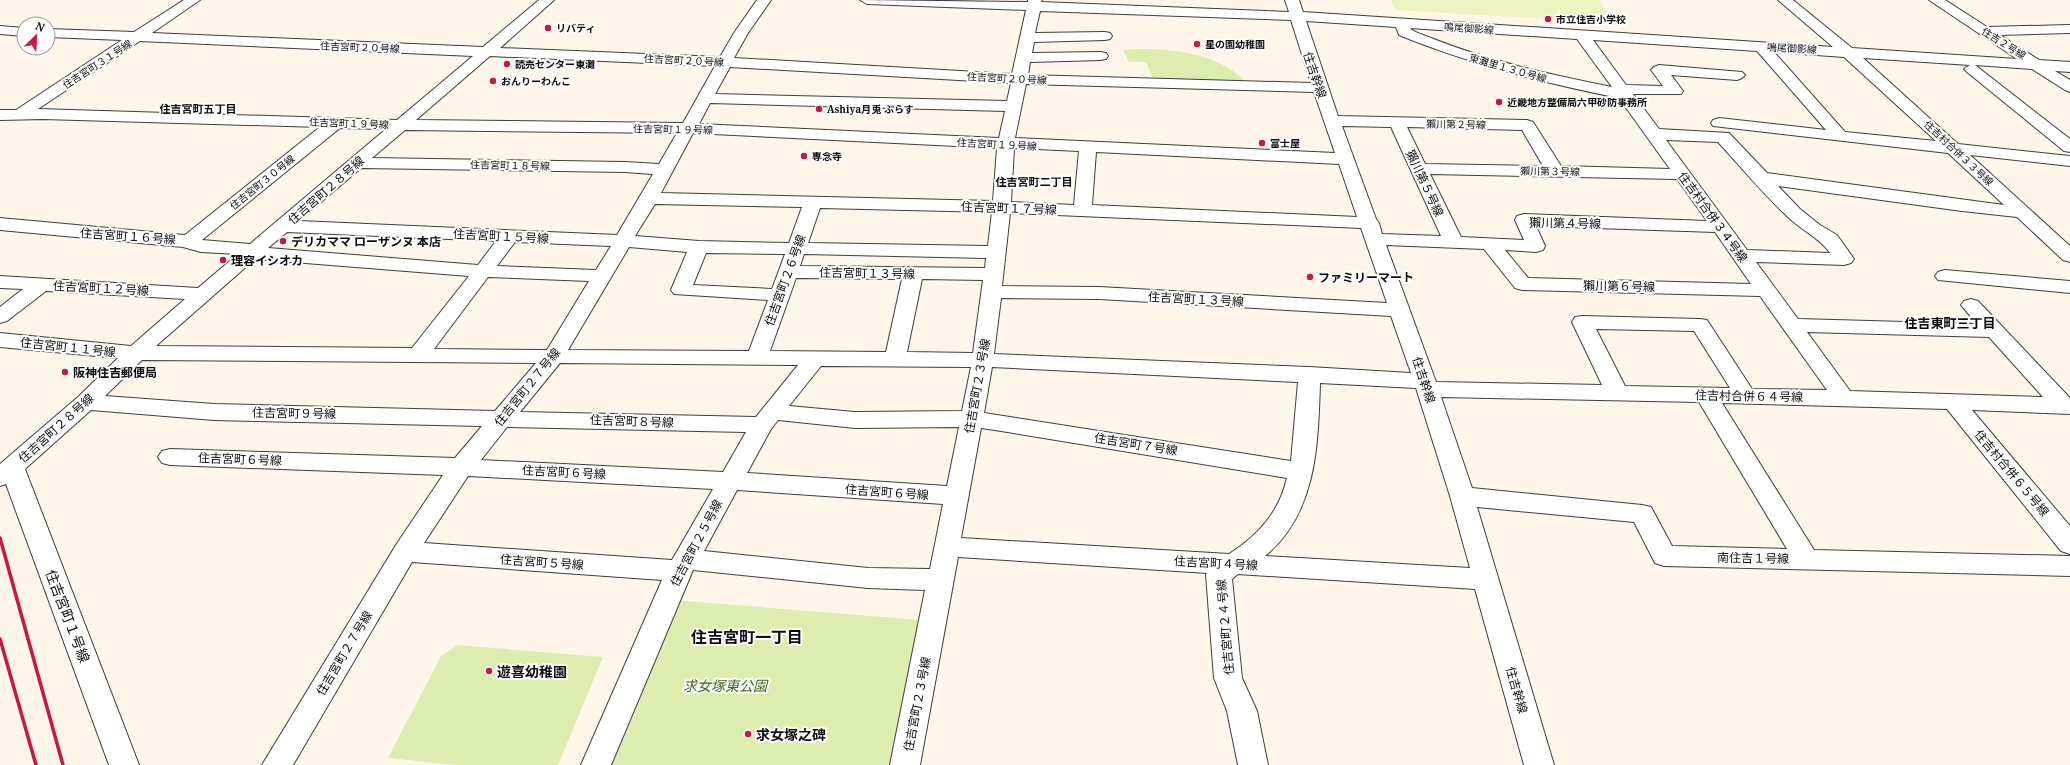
<svg xmlns="http://www.w3.org/2000/svg" width="2070" height="765" viewBox="0 0 2070 765" font-family="'Noto Serif','Noto Sans JP',serif">
<style>
.green{fill:#dcedaf}
.pitch{fill:#edf4c2}
.lines{fill:none;stroke-linecap:round;stroke-linejoin:round}
.minor-casing{stroke:#3e3e3e;stroke-width:2}
.minor{fill:#fff;fill-rule:evenodd}
.rail{stroke:#c91644;stroke-width:3.5}
.poi-dot{fill:#c91644;stroke:#fff;stroke-width:1.5}
.labels{text-anchor:middle;dominant-baseline:central;stroke-width:4;stroke-linejoin:round;paint-order:stroke}
.far-poi-label{font-size:10px;font-weight:bold;fill:#0b0b0b;stroke:#fff;text-anchor:start}
.far-street-label{font-size:10px;fill:#0b0b0b;stroke:#fff}
.far-neighbourhood-label{font-size:11px;font-weight:bold;fill:#0b0b0b;stroke:#fff}
.street-label{font-size:12px;fill:#0b0b0b;stroke:#fff}
.poi-label{font-size:12px;font-weight:bold;fill:#0b0b0b;stroke:#fff;text-anchor:start}
.neighbourhood-label{font-size:13px;font-weight:bold;fill:#0b0b0b;stroke:#fff}
.near-street-label{font-size:14px;fill:#0b0b0b;stroke:#fff}
.near-poi-label{font-size:14px;font-weight:bold;fill:#0b0b0b;stroke:#fff;text-anchor:start}
.near-park-label{font-size:14px;font-style:italic;fill:#386916;stroke:#fff}
.near-neighbourhood-label{font-size:16px;font-weight:bold;fill:#0b0b0b;stroke:#fff}
</style>
<rect width="100%" height="100%" fill="#fff6ea"/>
<g class="green">
<path d="M 1137,49 C 1175,49 1217,53 1245,81 L 1153,78 L 1146,62 L 1129,62 L 1123,50 Z"/>
<path d="M 674,600 L 920,620 L 891,765 L 605,765 Z"/>
<path d="M 458,645 L 603,657 L 558,765 L 455,765 L 388,758 L 441,656 Z"/>
</g>
<path class="pitch" d="M 1391,0 L 1599,0 L 1614,23 L 1396,10 Z"/>
<g class="lines">
<g class="minor-casing">
<g id="minor">
<path d="M 184,0 L 200,0 L 152,33 L 483,47 L 539,0 L 554,0 L 500,48 L 720,57 L 734,33 L 757,0 L 771,0 L 748,33 L 734,58 L 1012,74 L 1026,10 L 867,4 L 860,0 L 1028,2 L 1028,0 L 1042,0 L 1041,2 L 1289,12 L 1285,0 L 1299,0 L 1303,12 L 1833,47 L 1778,0 L 1793,0 L 1852,48 L 2017,59 L 1929,0 L 1945,0 L 1987,27 L 2070,25 L 2070,33 L 2000,35 L 2039,60 L 2070,62 L 2070,72 L 2055,71 L 2070,80 L 2070,92 L 2065,90 L 2032,69 L 1975,65 L 2070,139 L 2070,152 L 2064,151 L 1967,72 L 1964,69 L 1970,65 L 1863,58 L 1958,144 L 2070,156 L 2070,166 L 1970,155 L 2070,246 L 2070,262 L 2063,260 L 2017,217 L 1962,211 L 1778,186 L 1800,209 L 1820,225 L 1837,235 L 1854,259 L 1851,263 L 1844,265 L 1756,262 L 1798,319 L 1977,324 L 1961,305 L 1964,301 L 1971,299 L 1978,301 L 2070,398 L 2070,414 L 1972,410 L 2070,526 L 2070,554 L 2061,551 L 1947,409 L 1722,403 L 1814,550 L 2070,556 L 2070,576 L 1664,566 L 1655,563 L 1634,522 L 1477,507 L 1554,765 L 1524,765 L 1475,589 L 1238,574 L 1232,579 L 1242,678 L 1257,711 L 1268,765 L 1238,765 L 1227,711 L 1214,678 L 1206,575 L 1207,573 L 958,557 L 920,765 L 890,765 L 925,590 L 868,588 L 693,570 L 611,765 L 581,765 L 662,580 L 412,562 L 293,765 L 262,765 L 396,545 L 443,475 L 170,465 L 162,463 L 158,457 L 162,451 L 170,449 L 455,458 L 482,426 L 214,420 L 91,410 L 25,469 L 139,765 L 109,765 L 6,484 L 0,486 L 0,464 L 78,397 L 118,358 L 0,347 L 0,333 L 131,346 L 185,299 L 46,291 L 7,321 L 0,323 L 0,307 L 23,289 L 0,288 L 0,276 L 198,288 L 238,254 L 201,252 L 183,247 L 0,230 L 0,218 L 185,235 L 320,127 L 43,119 L 0,120 L 0,110 L 16,110 L 122,40 L 48,37 L 48,29 L 134,32 ZM 1040,11 L 1291,20 L 1311,83 L 1028,75 L 1030,62 L 1101,60 L 1106,59 L 1108,56 L 1106,53 L 1101,52 L 1032,53 L 1034,42 L 1105,40 L 1110,39 L 1112,36 L 1110,33 L 1105,32 L 1035,33 ZM 1306,21 L 1396,27 L 1399,35 C 1470,64 1544,83 1619,98 L 1670,169 L 1561,166 L 1533,122 L 1527,120 L 1338,116 ZM 1410,28 L 1577,39 L 1612,87 C 1551,75 1489,61 1431,38 C 1425,35 1414,33 1410,28 ZM 1593,40 L 1757,51 L 1826,130 L 1719,118 L 1713,120 L 1711,123 L 1713,126 L 1948,153 L 2004,205 L 1767,173 L 1729,133 L 1659,129 L 1633,94 L 1681,94 L 1683,91 L 1671,75 L 1737,80 L 1742,78 L 1745,75 L 1742,72 L 1659,65 L 1654,67 L 1651,70 L 1663,86 L 1626,85 ZM 140,41 L 473,56 L 397,120 L 38,109 ZM 1774,52 L 1844,57 L 1936,141 L 1845,132 ZM 490,56 L 715,66 L 683,123 L 416,120 ZM 730,67 L 1011,83 L 1007,101 L 715,94 ZM 1026,84 L 1314,92 L 1335,153 L 1015,138 ZM 710,103 L 1005,111 L 999,138 L 699,124 ZM 1342,126 L 1391,127 L 1441,236 L 1382,234 L 1379,223 L 1376,219 ZM 1407,127 L 1522,130 L 1543,166 L 1425,164 ZM 340,128 L 386,129 L 250,244 L 202,240 ZM 405,130 L 677,133 L 659,164 L 625,162 L 372,158 ZM 693,133 L 997,148 L 993,201 L 661,193 ZM 1666,140 L 1718,142 C 1741,167 1763,194 1788,217 C 1801,230 1820,238 1830,253 L 1747,250 ZM 1014,148 L 1079,151 L 1074,205 L 1011,202 ZM 1096,152 L 1339,164 L 1357,217 L 1092,205 ZM 361,168 L 625,172 L 653,174 L 617,235 L 299,221 ZM 1430,174 L 1677,179 L 1707,221 L 1524,214 L 1517,216 L 1515,220 L 1524,240 L 1461,237 ZM 655,204 L 802,207 L 789,243 L 699,241 L 635,236 ZM 820,208 L 992,212 L 988,246 L 808,243 ZM 1010,213 L 1361,228 L 1387,303 L 1099,287 L 1002,286 ZM 1536,226 L 1715,232 L 1751,284 L 1528,278 L 1505,250 L 1536,252 L 1543,250 L 1545,246 ZM 287,232 L 496,241 L 478,265 L 268,248 ZM 515,242 L 611,246 L 596,270 L 497,266 ZM 1386,245 L 1484,249 L 1515,288 L 1522,290 L 1760,296 L 1827,390 L 1752,389 L 1707,320 L 1700,319 L 1582,316 L 1575,317 L 1572,322 L 1602,385 L 1436,382 ZM 629,247 L 687,252 L 671,290 L 674,294 L 768,300 L 749,351 L 568,350 ZM 706,253 L 785,254 L 772,289 L 693,285 ZM 804,254 L 986,258 L 985,268 L 800,266 ZM 255,259 L 469,276 L 412,348 L 156,346 ZM 488,277 L 589,281 L 547,350 L 434,349 ZM 796,278 L 902,279 L 886,352 L 770,351 ZM 922,279 L 983,280 L 973,353 L 907,352 ZM 1001,298 L 1099,299 L 1391,316 L 1411,373 L 1309,367 L 994,354 ZM 1596,329 L 1694,331 L 1730,388 L 1625,386 ZM 1807,332 L 1989,337 L 2043,397 L 1850,391 ZM 142,360 L 536,363 L 495,411 L 214,404 L 105,396 ZM 560,363 L 798,365 L 756,417 L 520,412 ZM 821,366 L 971,367 L 962,411 L 855,412 L 789,406 ZM 992,367 L 1298,382 L 1291,461 L 984,413 ZM 1320,383 L 1416,388 L 1450,496 L 1470,568 L 1265,556 C 1317,513 1318,445 1320,383 ZM 1441,397 L 1699,402 L 1787,549 L 1672,546 L 1651,507 L 1642,505 L 1472,488 ZM 778,420 L 855,428 L 959,427 L 947,486 L 747,473 L 771,429 ZM 507,427 L 746,432 L 723,472 L 481,460 ZM 981,428 L 995,430 L 1287,478 C 1279,512 1259,535 1229,554 L 961,538 ZM 468,476 L 713,489 L 672,560 L 424,543 ZM 737,490 L 943,504 L 930,569 L 868,568 L 704,551 Z"/>
<path d="M 0,26 L 24,28 L 24,36 L 0,34 Z"/>
<path d="M 1945,270 L 2070,281 L 2070,293 L 1938,280 L 1935,276 L 1938,272 Z"/>
</g>
</g>
<use href="#minor" class="minor"/>
<g class="rail">
<path d="M 0,538 L 63,765"/>
<path d="M 0,639 L 36,765"/>
</g>
</g>
<g class="poi-dot">
<circle cx="1548" cy="19" r="4"/>
<circle cx="548" cy="28" r="4"/>
<circle cx="1197" cy="44" r="4"/>
<circle cx="507" cy="64" r="4"/>
<circle cx="493" cy="81" r="4"/>
<circle cx="1499" cy="102" r="4"/>
<circle cx="819" cy="109" r="4"/>
<circle cx="1262" cy="143" r="4"/>
<circle cx="804" cy="156" r="4"/>
<circle cx="283" cy="241" r="4"/>
<circle cx="223" cy="260" r="4"/>
<circle cx="1310" cy="277" r="4"/>
<circle cx="65" cy="372" r="4"/>
<circle cx="489" cy="671" r="4"/>
<circle cx="748" cy="734" r="4"/>
</g>
<g class="labels">
<g class="far-poi-label">
<text x="1556" y="19">市立住吉小学校</text>
<text x="556" y="28">リバティ</text>
<text x="1205" y="44">星の園幼稚園</text>
<text x="515" y="64">読売センター東灘</text>
<text x="501" y="81">おんりーわんこ</text>
<text x="1507" y="102">近畿地方整備局六甲砂防事務所</text>
<text x="827" y="109">Ashiya月兎 ぷらす</text>
<text x="1270" y="143">富士屋</text>
<text x="812" y="156">専念寺</text>
</g>
<g class="far-street-label">
<text transform="translate(1469 28) rotate(4)">鳴尾御影線</text>
<text transform="translate(2004 43) rotate(32)">住吉２号線</text>
<text transform="translate(360 47) rotate(2)">住吉宮町２０号線</text>
<text transform="translate(1792 48) rotate(3)">鳴尾御影線</text>
<text transform="translate(684 60) rotate(3)">住吉宮町２０号線</text>
<text transform="translate(97 64) rotate(-33)">住吉宮町３１号線</text>
<text transform="translate(1508 68) rotate(16)">東灘里１３０号線</text>
<text transform="translate(1007 78) rotate(3)">住吉宮町２０号線</text>
<text transform="translate(349 123) rotate(2)">住吉宮町１９号線</text>
<text transform="translate(1456 124) rotate(1)">獺川第２号線</text>
<text transform="translate(673 129) rotate(1)">住吉宮町１９号線</text>
<text transform="translate(997 144) rotate(3)">住吉宮町１９号線</text>
<text transform="translate(1959 153) rotate(43)">住吉村合併３３号線</text>
<text transform="translate(510 165) rotate(1)">住吉宮町１８号線</text>
<text transform="translate(1550 171) rotate(1)">獺川第３号線</text>
<text transform="translate(262 182) rotate(-39)">住吉宮町３０号線</text>
</g>
<g class="far-neighbourhood-label">
<text x="198" y="108">住吉宮町五丁目</text>
<text x="1034" y="181">住吉宮町二丁目</text>
</g>
<g class="street-label">
<text transform="translate(1315 75) rotate(71)">住吉幹線</text>
<text transform="translate(1425 183) rotate(65)">獺川第５号線</text>
<text transform="translate(326 190) rotate(-41)">住吉宮町２８号線</text>
<text transform="translate(1009 208) rotate(2)">住吉宮町１７号線</text>
<text transform="translate(1713 217) rotate(54)">住吉村合併３４号線</text>
<text transform="translate(1565 223) rotate(1)">獺川第４号線</text>
<text transform="translate(128 236) rotate(4)">住吉宮町１６号線</text>
<text transform="translate(501 236) rotate(3)">住吉宮町１５号線</text>
<text transform="translate(867 273) rotate(1)">住吉宮町１３号線</text>
<text transform="translate(785 280) rotate(-70)">住吉宮町２６号線</text>
<text transform="translate(1619 286) rotate(1)">獺川第６号線</text>
<text transform="translate(101 288) rotate(3)">住吉宮町１２号線</text>
<text transform="translate(1196 299) rotate(3)">住吉宮町１３号線</text>
<text transform="translate(68 347) rotate(6)">住吉宮町１１号線</text>
<text transform="translate(1424 380) rotate(72)">住吉幹線</text>
<text transform="translate(977 386) rotate(-80)">住吉宮町２３号線</text>
<text transform="translate(527 387) rotate(-51)">住吉宮町２７号線</text>
<text transform="translate(1749 396) rotate(1)">住吉村合併６４号線</text>
<text transform="translate(294 413) rotate(1)">住吉宮町９号線</text>
<text transform="translate(632 421) rotate(2)">住吉宮町８号線</text>
<text transform="translate(56 428) rotate(-42)">住吉宮町２８号線</text>
<text transform="translate(1136 444) rotate(9)">住吉宮町７号線</text>
<text transform="translate(240 459) rotate(2)">住吉宮町６号線</text>
<text transform="translate(564 472) rotate(3)">住吉宮町６号線</text>
<text transform="translate(2012 473) rotate(50)">住吉村合併６５号線</text>
<text transform="translate(887 492) rotate(4)">住吉宮町６号線</text>
<text transform="translate(696 543) rotate(-62)">住吉宮町２５号線</text>
<text transform="translate(1753 558) rotate(1)">南住吉１号線</text>
<text transform="translate(542 562) rotate(4)">住吉宮町５号線</text>
<text transform="translate(1216 563) rotate(3)">住吉宮町４号線</text>
<text transform="translate(1225 627) rotate(-95)">住吉宮町２４号線</text>
<text transform="translate(344 653) rotate(-59)">住吉宮町２７号線</text>
<text transform="translate(1517 690) rotate(74)">住吉幹線</text>
<text transform="translate(917 704) rotate(-79)">住吉宮町２３号線</text>
</g>
<g class="poi-label">
<text x="291" y="241">デリカママ ローザンヌ 本店</text>
<text x="231" y="260">理容イシオカ</text>
<text x="1318" y="277">ファミリーマート</text>
<text x="73" y="372">阪神住吉郵便局</text>
</g>
<g class="neighbourhood-label">
<text x="1950" y="323">住吉東町三丁目</text>
</g>
<g class="near-street-label">
<text transform="translate(68 616) rotate(69)">住吉宮町１号線</text>
</g>
<g class="near-poi-label">
<text x="497" y="671">遊喜幼稚園</text>
<text x="756" y="734">求女塚之碑</text>
</g>
<g class="near-park-label">
<text x="725" y="685">求女塚東公園</text>
</g>
<g class="near-neighbourhood-label">
<text x="747" y="637">住吉宮町一丁目</text>
</g>
</g>
<g transform="translate(36 36) rotate(24)"><circle r="19" fill="#ffffff" stroke="#9d9d9d"/>
<path d="M0-3L7 15L0 10L-7 15Z" fill="#c91644"/>
<text y="-6" font-size="11" font-weight="bold" text-anchor="middle" fill="#0b0b0b">N</text>
</g>
</svg>
